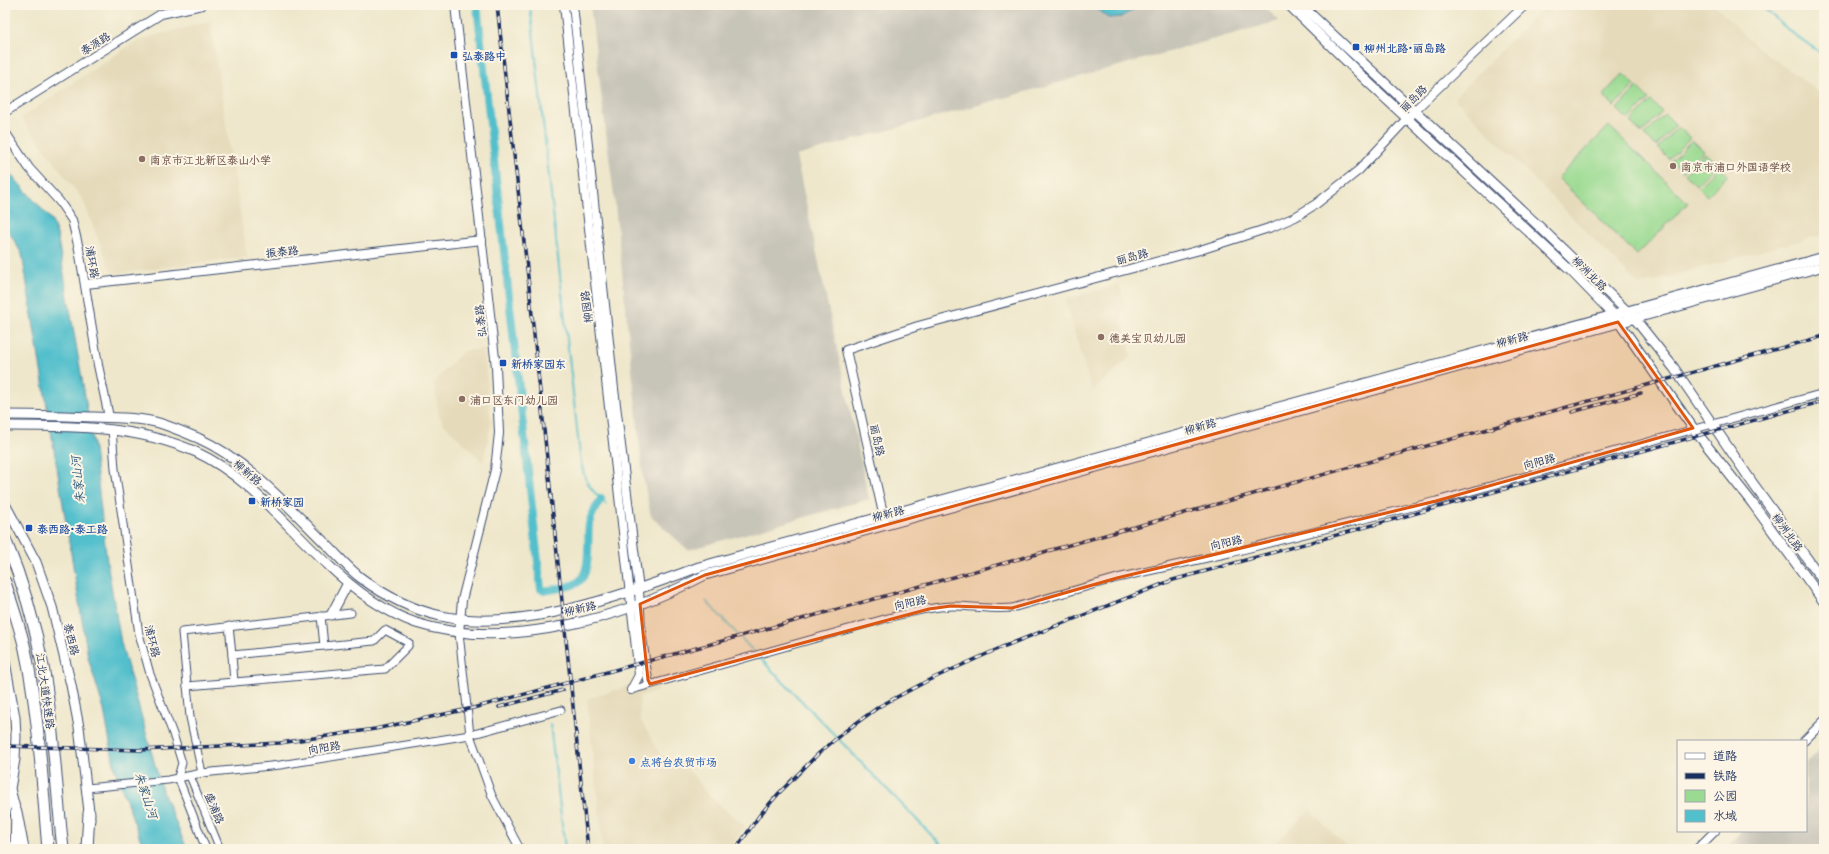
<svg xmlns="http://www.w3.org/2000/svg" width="1829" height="854" viewBox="0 0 1829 854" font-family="Mali,'LXGW WenKai TC',sans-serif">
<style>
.built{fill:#e5daba}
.industrial{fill:#c7c4b8}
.green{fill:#9ada91;stroke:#5a8478}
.water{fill:#52bfcc;stroke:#367795}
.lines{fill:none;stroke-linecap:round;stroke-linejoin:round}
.stream{stroke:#52bfcc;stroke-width:2}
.canal{stroke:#52bfcc;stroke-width:8}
.minor-casing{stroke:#3b4b6e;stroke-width:9}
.tertiary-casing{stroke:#3b4b6e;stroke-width:10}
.secondary-casing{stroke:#3b4b6e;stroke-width:11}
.trunk-casing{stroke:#3b4b6e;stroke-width:13}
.minor{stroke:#fff;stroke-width:7}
.tertiary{stroke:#fff;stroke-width:8}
.secondary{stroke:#fff;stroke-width:9}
.trunk{stroke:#fff;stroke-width:11}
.rail-casing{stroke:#1b2f5e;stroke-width:3.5}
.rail{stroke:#fcf5e5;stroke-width:2;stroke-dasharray:6;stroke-linecap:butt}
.marked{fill:#de5710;fill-opacity:0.2;stroke:#de5710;stroke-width:3;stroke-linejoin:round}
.transit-dot{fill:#1a4fb4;stroke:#fcf5e5;stroke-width:1.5}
.education-dot{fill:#8d6e63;stroke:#fcf5e5;stroke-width:1.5}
.shop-dot{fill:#3f7fe0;stroke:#fcf5e5;stroke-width:1.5}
.labels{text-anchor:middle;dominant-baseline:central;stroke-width:4;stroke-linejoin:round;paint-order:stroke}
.street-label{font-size:11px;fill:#1b2f5e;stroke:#fcf5e5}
.transit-label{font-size:11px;font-weight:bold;fill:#164399;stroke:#fcf5e5;text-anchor:start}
.education-label{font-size:11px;font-weight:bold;fill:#785e54;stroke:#fcf5e5;text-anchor:start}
.shop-label{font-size:11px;font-weight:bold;fill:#366cbe;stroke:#fcf5e5;text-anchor:start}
.water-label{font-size:12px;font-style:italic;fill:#2c5a7f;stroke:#fcf5e5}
</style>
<rect width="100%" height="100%" fill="#fcf5e5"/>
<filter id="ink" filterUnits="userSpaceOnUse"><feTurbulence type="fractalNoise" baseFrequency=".025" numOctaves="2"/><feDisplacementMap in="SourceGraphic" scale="8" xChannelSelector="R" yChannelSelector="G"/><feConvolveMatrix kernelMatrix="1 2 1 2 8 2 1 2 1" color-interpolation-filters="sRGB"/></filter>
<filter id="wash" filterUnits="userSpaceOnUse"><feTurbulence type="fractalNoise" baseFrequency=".012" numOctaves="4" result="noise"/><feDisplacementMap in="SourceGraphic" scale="16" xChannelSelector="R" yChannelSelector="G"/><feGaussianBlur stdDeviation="0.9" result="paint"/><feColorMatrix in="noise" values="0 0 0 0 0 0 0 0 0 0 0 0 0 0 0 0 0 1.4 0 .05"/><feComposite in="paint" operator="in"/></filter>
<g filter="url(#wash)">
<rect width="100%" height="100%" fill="#eee7cb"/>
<g class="built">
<path d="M 1546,5 L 1714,5 L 1756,46 L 1824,96 L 1824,234 L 1639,285 L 1454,98 Z"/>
<path d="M 210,21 L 247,257 L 112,274 L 83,200 L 21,118 L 138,40 Z"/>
<path d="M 1119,284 L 1125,307 L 1121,317 L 1132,356 L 1092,391 L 1065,300 Z"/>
<path d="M 484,349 L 491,424 L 483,462 L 444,424 L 439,415 L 434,382 L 463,351 Z"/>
<path d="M 654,678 L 658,691 L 639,696 L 640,719 L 660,754 L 673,764 L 680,759 L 711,798 L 745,826 L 729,849 L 603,849 L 587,699 Z"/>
<path d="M 1310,810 L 1349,849 L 1269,849 Z"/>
</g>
<g class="industrial">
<path d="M 590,5 L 1263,5 L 1279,21 L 796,156 L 869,499 L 688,550 L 651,516 L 643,477 L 615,204 Z"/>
<path d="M 1824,745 L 1824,849 L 1725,849 L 1742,831 L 1806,831 L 1806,764 Z"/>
</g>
<g class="green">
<path d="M 1623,74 L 1635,85 L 1614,106 L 1603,95 Z"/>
<path d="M 1637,87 L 1649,99 L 1628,120 L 1617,109 Z"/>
<path d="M 1651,101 L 1662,112 L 1642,133 L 1630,122 Z"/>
<path d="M 1665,114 L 1676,125 L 1656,146 L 1644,135 Z"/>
<path d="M 1609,126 L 1688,203 L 1637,255 L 1558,178 Z"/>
<path d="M 1678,127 L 1690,138 L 1669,159 L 1658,148 Z"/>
<path d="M 1692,140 L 1704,151 L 1683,172 L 1671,161 Z"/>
<path d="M 1705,153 L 1717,164 L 1696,185 L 1685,174 Z"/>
<path d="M 1719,166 L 1728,175 L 1707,196 L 1698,187 Z"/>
</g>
<g class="water">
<path d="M 1093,5 L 1140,5 L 1121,17 L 1108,18 Z"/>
<path d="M 5,168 L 51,219 L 57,234 L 94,449 L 107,562 L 121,643 L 162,790 L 187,849 L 144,849 L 115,770 L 104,710 L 88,657 L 22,254 L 5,225 Z"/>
</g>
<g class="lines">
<g class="stream">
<path d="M 530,5 L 580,456 C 584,482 588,487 607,505"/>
<path d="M 1760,5 L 1792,33 L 1824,55"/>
<path d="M 706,601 L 755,653"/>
<path d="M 758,656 L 945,849"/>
<path d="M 550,724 L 565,849"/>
</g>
<path class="canal" d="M 477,5 L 541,589 L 544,591 C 554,589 567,588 577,583 C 592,575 587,538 589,524 C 591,514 596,507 601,499"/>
</g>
</g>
<g filter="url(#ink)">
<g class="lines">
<g class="minor-casing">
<g id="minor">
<path d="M 112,429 L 115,469 L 139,634 L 150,674 L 173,734 L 182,763 L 178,777 L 206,849"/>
<path d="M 229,626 L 232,655"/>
<path d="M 459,633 L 470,735 L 492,796 L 520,849"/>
<path d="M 234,682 L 385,669 L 408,646 L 409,643 L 385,630 L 374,641 L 324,646"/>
<path d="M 187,686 L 234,682 L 232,655 L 324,646 L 321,616"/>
<path d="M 631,690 L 895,616 C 914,612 934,606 953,606 C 973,606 992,610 1012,608 L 1117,578 L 1234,552 L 1436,501 L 1824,393"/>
<path d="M 202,773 L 190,717 L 182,632 L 351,613"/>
<path d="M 190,776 L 220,849"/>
<path d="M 87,788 L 168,780 L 202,773 L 280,765 L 470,735 L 561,710"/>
</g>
</g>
<g class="tertiary-casing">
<g id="tertiary">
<path d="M 455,5 L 496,367 L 499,433 L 495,470 L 462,600 L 459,633"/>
<path d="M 564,5 L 639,675 L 631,690"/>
<path d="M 573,5 L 614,389 L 639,590 L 641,631 L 648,680 L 650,684"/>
<path d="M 5,112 L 161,14 L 202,5"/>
<path d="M 5,132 L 29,168 L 59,201 L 72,220 L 79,249 L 98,365 L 109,417"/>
<path d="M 86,284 L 482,240"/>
<path d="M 885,522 L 846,350 L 918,326 L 1200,250 L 1272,227 L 1295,217 L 1316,204 L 1359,170 L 1415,110 L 1525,5"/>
<path d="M 1804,741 L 1824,721"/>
<path d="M 5,814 L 10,789"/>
<path d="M 1697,849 L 1715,831"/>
</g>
</g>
<g class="secondary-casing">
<g id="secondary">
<path d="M 1289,5 L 1369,83 L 1572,272 L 1613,314 L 1693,428 L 1753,504 L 1824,602"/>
<path d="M 1301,5 L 1543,230 L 1635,319 L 1674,368 L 1754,485 L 1824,582"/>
<path d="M 5,415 C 35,415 64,416 94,417 C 115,418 138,417 159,423 C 172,427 186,433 198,438 C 249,461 289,508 328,546 C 339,557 349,569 361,578 C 384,595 413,610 441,616 C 520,633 625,595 699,567 L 1824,257"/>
<path d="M 5,426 C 70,426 136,425 196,452 C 248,476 285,525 326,563 C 352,588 382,611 416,623 C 505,652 626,617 705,575 L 1824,266"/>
<path d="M 5,504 L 36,562 L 52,607 L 71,685 L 79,727 L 90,820"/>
<path d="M 331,615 L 348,583"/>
<path d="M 5,662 L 15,717 L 16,737 L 15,759 L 10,789 L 16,812 L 15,849"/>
</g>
</g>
<g class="trunk-casing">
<g id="trunk">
<path d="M 5,539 C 22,580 35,623 43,667 C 54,727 56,788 63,849"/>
<path d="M 5,582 C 12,605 20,627 25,649 C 39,715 42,782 48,849"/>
<path d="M 16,812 L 23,849"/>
<path d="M 87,849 L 89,813"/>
</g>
</g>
<use href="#minor" class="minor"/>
<use href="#tertiary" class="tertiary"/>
<use href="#secondary" class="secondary"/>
<use href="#trunk" class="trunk"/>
<g class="rail-casing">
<g id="rail">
<path d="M 497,5 L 528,277 L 588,849"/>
<path d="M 1572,412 L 1641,393"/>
<path d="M 499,707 L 563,690"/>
<path d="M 5,746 L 140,750 L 280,743 L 375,729 L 473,708 L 715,643 L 1824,336"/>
<path d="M 736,849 L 759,816 L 779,793 L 818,754 L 844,732 L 880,706 L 929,680 L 1000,648 L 1173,580 L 1824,401"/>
</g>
</g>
<use href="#rail" class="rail"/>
</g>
</g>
<path class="marked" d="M 1618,322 L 1693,428 L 1436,501 L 1117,578 L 1012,608 L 951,606 L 929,609 L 650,684 L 648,680 L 640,604 L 705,575 Z"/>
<g class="transit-dot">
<rect x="1352" y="43" width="8" height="8" rx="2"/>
<rect x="450" y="51" width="8" height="8" rx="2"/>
<rect x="499" y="359" width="8" height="8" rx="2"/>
<rect x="248" y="497" width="8" height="8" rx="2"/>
<rect x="25" y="524" width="8" height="8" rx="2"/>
</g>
<g class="education-dot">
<circle cx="142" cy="159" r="4"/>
<circle cx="1673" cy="166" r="4"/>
<circle cx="1101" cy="337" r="4"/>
<circle cx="462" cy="399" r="4"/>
</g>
<circle class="shop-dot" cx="632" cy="761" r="4"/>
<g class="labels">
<g class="street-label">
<text transform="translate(95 43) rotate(-32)">泰源路</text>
<text transform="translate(1413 98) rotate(-45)">丽岛路</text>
<text transform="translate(282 251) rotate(-6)">振泰路</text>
<text transform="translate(1132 256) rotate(-15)">丽岛路</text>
<text transform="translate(93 262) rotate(80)">浦环路</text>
<text transform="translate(1590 273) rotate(45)">柳洲北路</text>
<text transform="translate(586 307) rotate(-97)">柳园路</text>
<text transform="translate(480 321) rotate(-96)">弘泰路</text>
<text transform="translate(1512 339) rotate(-15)">柳新路</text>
<text transform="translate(1200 426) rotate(-16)">柳新路</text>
<text transform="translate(878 440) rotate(77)">丽岛路</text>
<text transform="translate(1539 461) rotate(-15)">向阳路</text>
<text transform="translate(248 472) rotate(40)">柳新路</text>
<text transform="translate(888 513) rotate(-15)">柳新路</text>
<text transform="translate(1788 532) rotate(54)">柳洲北路</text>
<text transform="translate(1226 542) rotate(-13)">向阳路</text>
<text transform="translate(910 602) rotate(-12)">向阳路</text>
<text transform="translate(580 608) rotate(-13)">柳新路</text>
<text transform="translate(72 639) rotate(76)">泰西路</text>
<text transform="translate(153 641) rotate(76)">浦环路</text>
<text transform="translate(46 691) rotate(82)">江北大道快速路</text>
<text transform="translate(324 747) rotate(-9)">向阳路</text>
<text transform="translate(215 808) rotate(67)">盛浦路</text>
</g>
<g class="transit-label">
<text x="1364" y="47">柳州北路·丽岛路</text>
<text x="462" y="55">弘泰路中</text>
<text x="511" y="363">新桥家园东</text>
<text x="260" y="501">新桥家园</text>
<text x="37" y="528">泰西路·泰工路</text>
</g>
<g class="education-label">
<text x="150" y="159">南京市江北新区泰山小学</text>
<text x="1681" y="166">南京市浦口外国语学校</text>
<text x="1109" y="337">德美宝贝幼儿园</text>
<text x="470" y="399">浦口区东门幼儿园</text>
</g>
<g class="shop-label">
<text x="640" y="761">点将台农贸市场</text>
</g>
<g class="water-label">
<text transform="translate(77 480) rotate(-96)">朱家山河</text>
<text transform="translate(147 795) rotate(72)">朱家山河</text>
</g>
</g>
<rect width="1829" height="854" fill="none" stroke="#fcf5e5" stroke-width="20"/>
<rect x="1677" y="740" width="130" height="92" fill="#fcf5e5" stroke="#a2a6af"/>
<rect x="1685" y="753" width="20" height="6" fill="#ffffff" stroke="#a2a6af"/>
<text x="1713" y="760" font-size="12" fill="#1b2f5e">道路</text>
<rect x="1685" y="773" width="20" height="6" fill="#1b2f5e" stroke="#a2a6af"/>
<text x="1713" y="780" font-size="12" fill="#1b2f5e">铁路</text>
<rect x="1685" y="790" width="20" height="12" fill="#9ada91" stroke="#a2a6af"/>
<text x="1713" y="800" font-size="12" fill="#1b2f5e">公园</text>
<rect x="1685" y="810" width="20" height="12" fill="#52bfcc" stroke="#a2a6af"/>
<text x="1713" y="820" font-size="12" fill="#1b2f5e">水域</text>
</svg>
